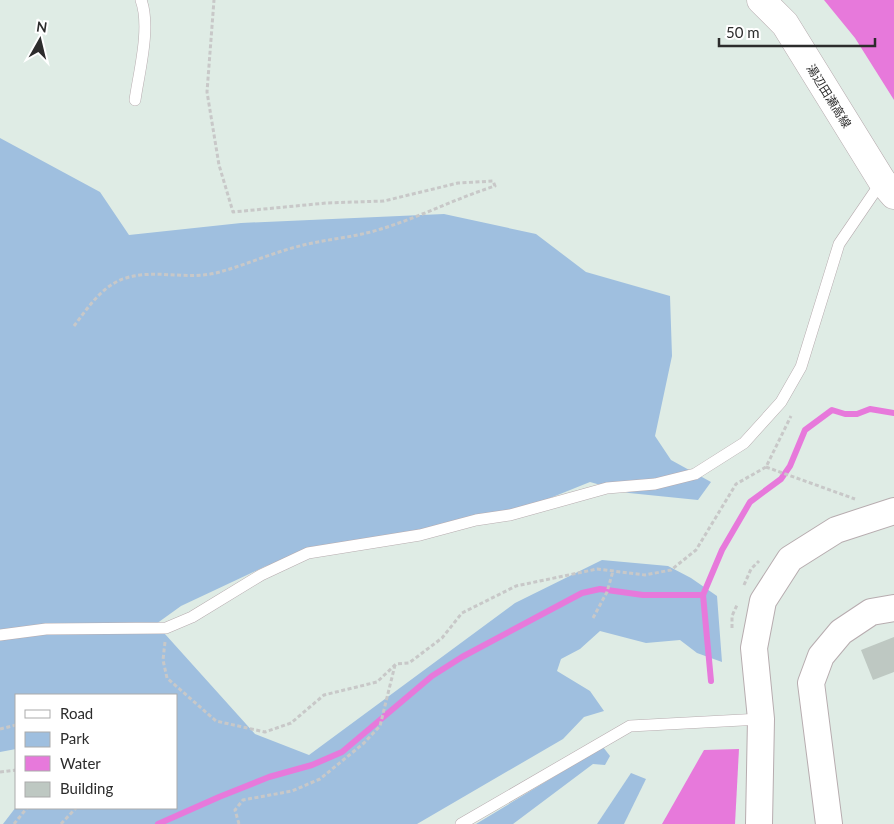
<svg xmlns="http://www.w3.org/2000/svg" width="894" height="824" viewBox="0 0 894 824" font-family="Lato,'Noto Sans JP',sans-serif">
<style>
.green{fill:#9fbfdf}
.water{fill:#e779db}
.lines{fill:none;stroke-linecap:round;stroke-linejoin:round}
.stream{stroke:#e779db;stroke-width:6}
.building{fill:#bec8c2}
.service-casing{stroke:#b7acaf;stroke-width:12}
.tertiary-casing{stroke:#b7acaf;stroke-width:28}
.secondary-casing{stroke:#b7acaf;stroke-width:29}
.path{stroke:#c8c8c8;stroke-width:3;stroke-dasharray:4 2.5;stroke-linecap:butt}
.service{stroke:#fff;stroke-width:11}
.tertiary{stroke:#fff;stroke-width:26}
.secondary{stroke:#fff;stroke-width:28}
.labels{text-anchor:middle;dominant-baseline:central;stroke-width:5;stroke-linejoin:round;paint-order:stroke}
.street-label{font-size:12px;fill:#2c2c2c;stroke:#fff}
</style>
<rect width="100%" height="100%" fill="#dfece5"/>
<g class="green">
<path d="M 0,138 L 100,192 L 129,235 L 241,223 L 444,214 L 536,234 L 586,272 L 670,296 L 672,356 L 655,436 L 671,460 L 711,482 L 698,500 L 629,493 L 590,482 L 488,523 L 266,566 L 181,606 L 156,624 L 255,734 L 309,755 L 515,603 L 602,560 L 668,566 L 691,578 L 717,596 L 722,662 L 697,653 L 680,640 L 646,643 L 600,631 L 580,649 L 561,659 L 557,671 L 590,691 L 604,711 L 584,717 L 563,739 L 417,824 L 3,824 L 16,807 L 176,808 L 176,695 L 16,695 L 16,749 L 0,752 Z"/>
<path d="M 603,747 L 610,756 L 605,765 L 593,764 L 513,824 L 476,824 Z"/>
<path d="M 631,773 L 646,779 L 624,824 L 597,824 Z"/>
</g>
<g class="water">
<path d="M 824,0 L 894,0 L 894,100 L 855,38 Z"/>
<path d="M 739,749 L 735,824 L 662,824 L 704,750 Z"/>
</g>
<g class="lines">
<g class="stream">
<path d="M 703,595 L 711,681"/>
<path d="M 158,824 L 219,797 L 269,777 L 312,765 L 342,752 L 432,676 L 462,657 L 582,593 L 600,589 L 643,595 L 703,595 L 722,550 L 750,502 L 781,479 L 790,466 L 805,430 L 832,410 L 845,414 L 857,414 L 870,409 L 894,413"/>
</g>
</g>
<path class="building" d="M 894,637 L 894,672 L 873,680 L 861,650 Z"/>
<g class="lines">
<g class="service-casing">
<g id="service">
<path d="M 135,100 C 139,72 151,27 141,0"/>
<path d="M 0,635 L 46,629 L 166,628 L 192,617 L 261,575 L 308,553 L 420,535 L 476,520 L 510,515 L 607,488 L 655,484 L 695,474 L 744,443 L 781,402 L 801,367 L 839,244 L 882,181"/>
<path d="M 461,824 L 630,726 L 761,719"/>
</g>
</g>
<g class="tertiary-casing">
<g id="tertiary">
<path d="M 759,824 L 761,719 L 754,648 L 763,601 L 790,559 L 836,530 L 894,511"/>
<path d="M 829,824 L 811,683 L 821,656 L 841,632 L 871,612 L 894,608"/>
</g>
</g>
<g class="secondary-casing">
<path id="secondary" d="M 761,0 L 785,24 L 882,181 L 894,195"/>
</g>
<g class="path">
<path d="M 74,326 C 88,308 102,285 126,278 C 155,269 186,280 216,273 C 243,266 269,254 296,247 C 324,239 353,238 381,229 C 420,217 457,198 495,186 L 493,181 L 458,183 L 384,201 L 326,203 L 233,212 L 219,165 L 207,92 L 214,0"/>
<path d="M 766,467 L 855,499"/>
<path d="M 744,585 L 751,569 L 759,561"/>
<path d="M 593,618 L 607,592 L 613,571"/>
<path d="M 732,628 L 732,616 L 737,605"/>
<path d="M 165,642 L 163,660 L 167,678 L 216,721 L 265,732 L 291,723 L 324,695 L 377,682 L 396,664 L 409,663 L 442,638 L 462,613 L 516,586 L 597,569 L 645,575 L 671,570 L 696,550 L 736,484 L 766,467 L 791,416"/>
<path d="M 0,729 L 16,725"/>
<path d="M 0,772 L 16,770"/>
<path d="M 14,824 L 27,808"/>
<path d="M 61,824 L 76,808"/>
<path d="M 239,824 L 235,810 L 243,800 L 292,791 L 320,779 L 364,743 L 380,726 L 395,665"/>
</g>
<use href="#service" class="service"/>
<use href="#tertiary" class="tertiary"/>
<use href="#secondary" class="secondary"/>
</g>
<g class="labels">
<g class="street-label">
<text transform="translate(829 96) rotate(58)">湯辺田瀬高線</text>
</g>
</g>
<rect x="15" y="694" width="162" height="115" fill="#ffffff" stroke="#ababab"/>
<rect x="25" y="710" width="25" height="8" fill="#ffffff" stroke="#ababab"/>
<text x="60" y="719" font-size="15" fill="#2c2c2c">Road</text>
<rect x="25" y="732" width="25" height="15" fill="#9fbfdf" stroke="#ababab"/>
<text x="60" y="744" font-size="15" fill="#2c2c2c">Park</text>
<rect x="25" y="756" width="25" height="15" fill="#e779db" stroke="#ababab"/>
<text x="60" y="769" font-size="15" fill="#2c2c2c">Water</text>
<rect x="25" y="782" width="25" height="15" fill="#bec8c2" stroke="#ababab"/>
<text x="60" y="794" font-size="15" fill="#2c2c2c">Building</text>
<g transform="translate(40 40) rotate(8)" stroke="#ffffff" stroke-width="4" paint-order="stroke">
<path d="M0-4L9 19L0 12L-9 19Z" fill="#2c2c2c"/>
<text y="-8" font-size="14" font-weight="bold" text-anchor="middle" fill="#2c2c2c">N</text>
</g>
<path d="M719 38v8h156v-8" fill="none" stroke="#2c2c2c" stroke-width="2.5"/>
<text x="726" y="38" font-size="15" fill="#2c2c2c" stroke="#ffffff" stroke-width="4" paint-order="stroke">50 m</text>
</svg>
